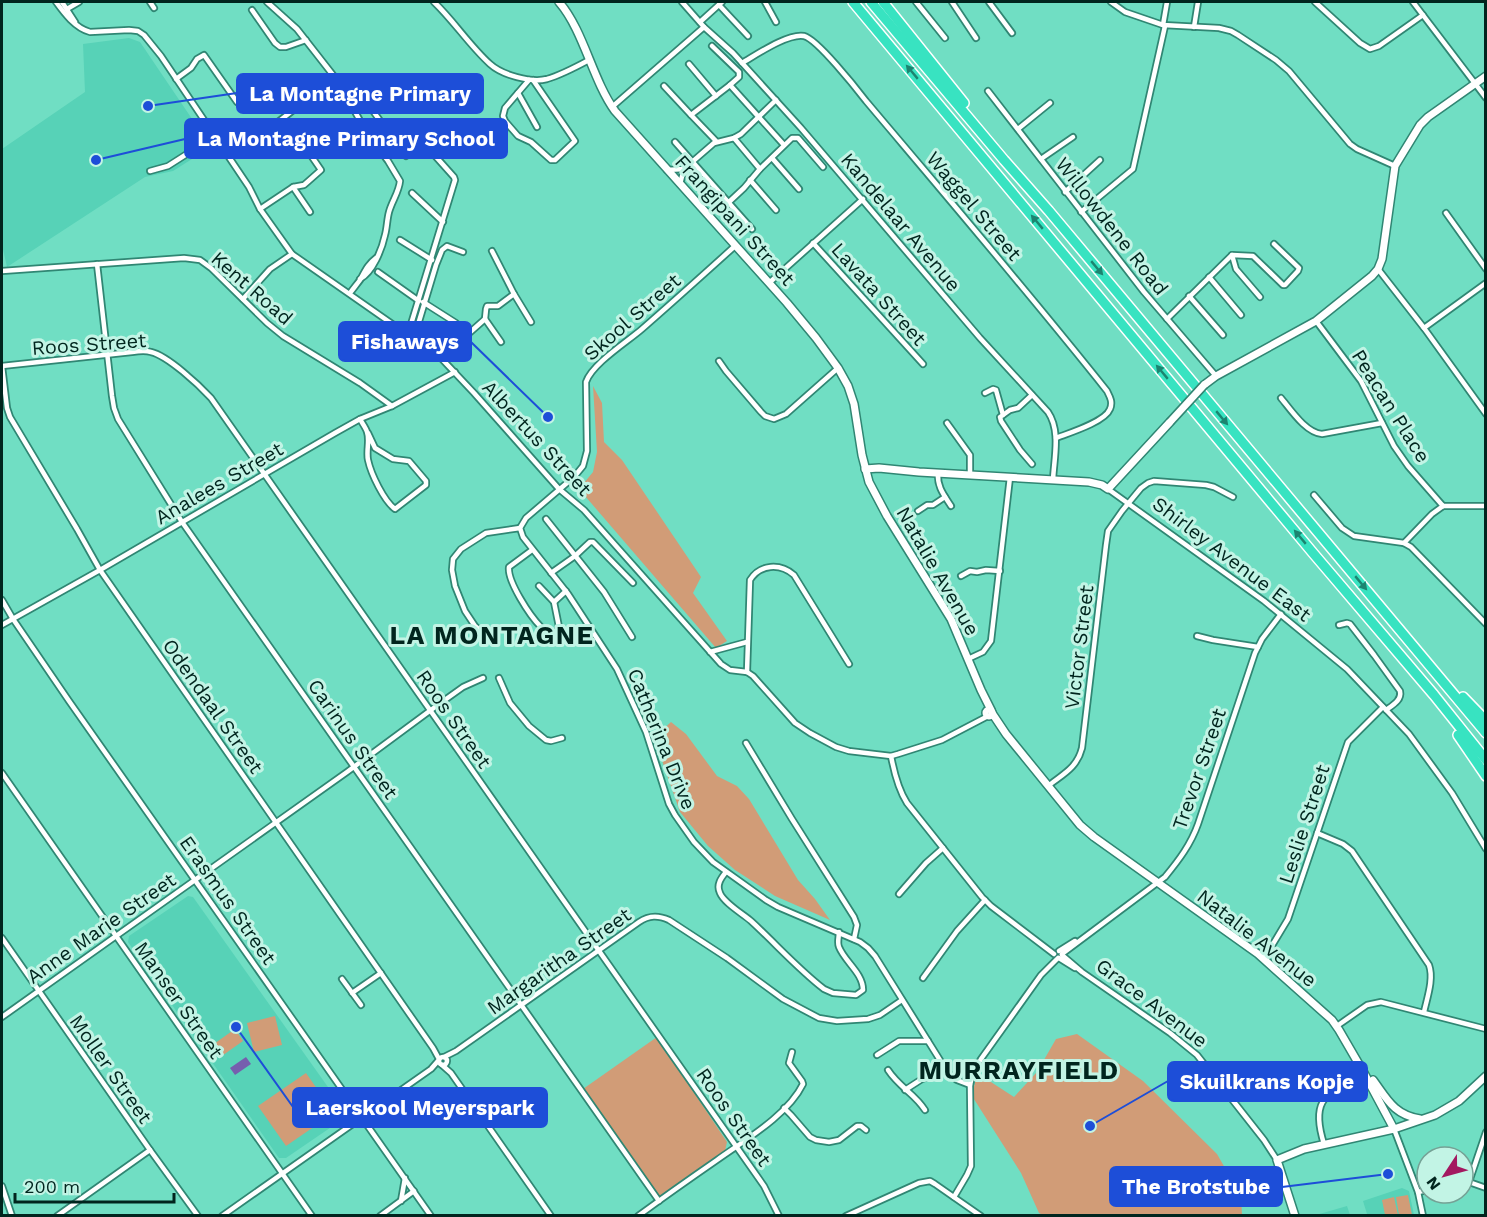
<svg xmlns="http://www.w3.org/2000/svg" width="1487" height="1217" viewBox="0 0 1487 1217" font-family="'Work Sans',sans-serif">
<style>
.built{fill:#57d2b7}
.green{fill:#d19c77}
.water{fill:#765eae}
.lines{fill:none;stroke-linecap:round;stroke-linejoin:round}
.street-casing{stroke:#308673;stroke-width:8}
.secondary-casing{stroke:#308673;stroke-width:10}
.highway-casing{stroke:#fff;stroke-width:12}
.street{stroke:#fff;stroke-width:4.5}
.secondary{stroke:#fff;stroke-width:7}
.highway{stroke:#38e3c1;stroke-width:9}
.secondary-bridge-casing{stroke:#308673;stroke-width:10;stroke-linecap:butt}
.secondary-bridge{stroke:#fff;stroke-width:7}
.oneway{fill:#1c8470}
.labels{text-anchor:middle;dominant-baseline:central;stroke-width:6;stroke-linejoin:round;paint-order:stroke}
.street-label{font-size:20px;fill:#01251e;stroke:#c2f4e5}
.district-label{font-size:26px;font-weight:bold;letter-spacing:1.5px;fill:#01251e;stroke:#c2f4e5}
.leader{fill:none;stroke:#1d4ed8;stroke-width:2}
.callout-dot{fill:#1d4ed8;stroke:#c2f4e5;stroke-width:2}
.callout{fill:#1d4ed8;stroke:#1d4ed8;stroke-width:2}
.callout-label{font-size:21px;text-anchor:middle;font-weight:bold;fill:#fff}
</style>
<rect width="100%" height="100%" fill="#70dec3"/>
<g class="built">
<path d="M 129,38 L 140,42 L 211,147 L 173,171 L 145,177 L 7,267 L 2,245 L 2,149 L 85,92 L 83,44 Z"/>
<path d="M 188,896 L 193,897 L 345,1111 L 343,1119 L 286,1158 L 279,1158 L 128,942 L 129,936 Z"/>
<path d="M 1402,1188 L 1409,1191 L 1414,1215 L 1365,1215 L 1367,1214 L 1363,1201 Z"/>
<path d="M 1347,1206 L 1350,1215 L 1316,1215 Z"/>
</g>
<g class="green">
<path d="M 593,386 L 602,403 L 604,442 L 622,460 L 701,577 L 693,593 L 727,641 L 716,648 L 579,489 L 593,472 L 597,452 Z"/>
<path d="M 671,722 L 686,734 L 717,776 L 737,786 L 749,799 L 798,880 L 815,899 L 830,920 L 775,896 L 735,870 L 708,846 L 680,812 L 657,746 L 658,734 Z"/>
<path d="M 275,1016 L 282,1045 L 254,1052 L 247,1023 Z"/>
<path d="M 235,1029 L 243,1041 L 219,1058 L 211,1046 Z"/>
<path d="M 1077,1034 L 1143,1081 L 1217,1154 L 1241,1196 L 1242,1215 L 1043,1215 L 1039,1213 L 1021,1173 L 972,1096 L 977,1073 L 1014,1097 L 1037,1072 L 1056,1039 Z"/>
<path d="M 657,1037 L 727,1142 L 725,1151 L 659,1198 L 583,1089 Z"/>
<path d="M 306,1073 L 334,1113 L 286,1146 L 258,1106 Z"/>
<path d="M 1408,1195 L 1412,1215 L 1399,1215 L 1396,1197 Z"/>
<path d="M 1394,1197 L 1398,1215 L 1385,1215 L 1382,1200 Z"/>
</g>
<path class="water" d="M 246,1057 L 251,1064 L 235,1075 L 230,1068 Z"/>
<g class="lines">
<g class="street-casing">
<g id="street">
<path d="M 56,2 C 64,13 75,28 90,32 L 129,30 L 138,31 L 144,35 L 161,56 L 249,187 L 260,209 L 292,254 L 441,358 L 474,393 L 559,489 L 584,510 L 721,664 L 730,670 L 747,672"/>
<path d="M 62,2 L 75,22"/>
<path d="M 150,2 L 154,8"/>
<path d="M 267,2 L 297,29 L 340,84 L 365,130 L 388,161 L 400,181 C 399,192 392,201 389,212 C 387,219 387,228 385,235 C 382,249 373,272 360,279"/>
<path d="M 434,2 C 454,21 469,45 490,64 C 502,75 531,83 547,79 C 561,75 576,67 589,60"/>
<path d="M 682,2 L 704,27 L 733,53 L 801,128 L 980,338 L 1048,412 C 1061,431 1054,458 1053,480"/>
<path d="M 765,2 L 776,22"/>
<path d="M 916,2 L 945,38"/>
<path d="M 952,2 L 976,38"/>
<path d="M 989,2 L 1012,33"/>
<path d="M 1111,2 L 1125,12 L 1163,25 L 1219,28 L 1231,31 L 1238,35 L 1276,60 L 1289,71 L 1350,144 L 1357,149 L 1395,166"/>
<path d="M 1315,2 L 1360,43 L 1370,49 L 1379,46 L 1423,15"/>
<path d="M 1413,2 L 1486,98"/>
<path d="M 719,5 L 748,36"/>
<path d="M 67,9 L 79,2"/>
<path d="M 252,10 L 275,43 L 280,47 L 286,47 L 306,40"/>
<path d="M 700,22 L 722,2"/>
<path d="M 1163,25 L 1167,2"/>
<path d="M 1194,27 L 1198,2"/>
<path d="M 712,46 L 739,72 L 739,77 L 730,85 L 784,145"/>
<path d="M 742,63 C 756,55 788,33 804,36 C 817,39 856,88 866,101 C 947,197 1029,293 1107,391 C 1110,397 1113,402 1110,409 C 1105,422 1069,433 1056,438"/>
<path d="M 689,64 L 716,96"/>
<path d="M 176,79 L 191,68 L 197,59 L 204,55 L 237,102"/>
<path d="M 529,80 L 505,108 L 503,116 L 505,121 L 518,136 L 531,142 L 551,160 L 555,160 L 575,141 L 533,80"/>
<path d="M 664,86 L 691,115 L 730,85"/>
<path d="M 312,89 C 314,97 316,105 323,110 L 337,108 L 351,103"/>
<path d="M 988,91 L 1144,292 L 1216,376"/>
<path d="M 518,93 L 537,127"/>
<path d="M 365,100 L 397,144 L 384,154"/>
<path d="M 612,107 L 704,27"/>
<path d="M 691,115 L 716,141"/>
<path d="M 278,122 L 301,104 L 314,98"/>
<path d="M 1018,129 L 1050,103"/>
<path d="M 734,138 L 760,169"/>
<path d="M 675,142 L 752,229"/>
<path d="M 397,144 L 406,156"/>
<path d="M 772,158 L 799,189"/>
<path d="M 1041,159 L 1073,137"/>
<path d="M 667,170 L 684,169"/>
<path d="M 150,171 L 168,166 L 215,136"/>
<path d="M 750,180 L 776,210"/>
<path d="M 680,184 L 684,169 L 714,143 L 734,138 L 741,134 L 776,100"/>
<path d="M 293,187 L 310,212"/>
<path d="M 1065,192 L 1100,160"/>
<path d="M 412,193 L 443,222"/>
<path d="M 729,202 L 744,188 L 760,169 L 792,138 L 798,138 L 823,167"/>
<path d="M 260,209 L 293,187 L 304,185 L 321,170 L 299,138"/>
<path d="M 1081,212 L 1133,169 L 1165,26"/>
<path d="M 1446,213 L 1486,269"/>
<path d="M 400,240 L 432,260"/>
<path d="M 813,243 L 923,364"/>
<path d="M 735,246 C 704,274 673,302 642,329 C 627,342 592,364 586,382 L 587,451 L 583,466 L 574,477 L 526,518 L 520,528 L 523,537 L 568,594 L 617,669 L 646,732 L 669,804 L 675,815 L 694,842 L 713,862 L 766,900 L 778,907 L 860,942 L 868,948 L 875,956 L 948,1073 L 957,1080 L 970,1085"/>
<path d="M 492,251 L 514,294"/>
<path d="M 1232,255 L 1236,269 L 1260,297"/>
<path d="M 97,264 L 112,396 L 114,408 L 118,419 L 182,522 L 659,1201"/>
<path d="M 1378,269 L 1424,328 L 1486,414"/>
<path d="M 2,271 L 184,258 L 200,260 L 211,268 L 267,323 L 283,336 L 360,383 L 392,406"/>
<path d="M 378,272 L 419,301"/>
<path d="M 1209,277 L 1241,315"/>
<path d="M 769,283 L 863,199"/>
<path d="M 350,293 C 353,289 357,284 360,280 C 365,271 368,264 376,258"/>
<path d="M 1189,296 L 1223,335"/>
<path d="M 243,299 L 270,269 L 292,254"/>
<path d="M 423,302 L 456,323"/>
<path d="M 485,319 L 486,309 L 487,306 L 498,306 L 514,294 L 531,322"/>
<path d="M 1167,319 L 1232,255 L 1253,256 L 1283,285 L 1285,285 L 1298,271 L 1299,268 L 1274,244"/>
<path d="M 1316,321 L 1361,381 L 1394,446 L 1408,466 L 1443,506"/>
<path d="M 1424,328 L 1486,283"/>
<path d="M 408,334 L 455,180 L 454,177 L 429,149"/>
<path d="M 414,338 L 436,265 L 442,250 L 447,246 L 463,252"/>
<path d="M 441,358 L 485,319 L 501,342"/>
<path d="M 719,361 L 726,371 L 761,412 L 765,416 L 774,419 L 786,414 L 838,368"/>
<path d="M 2,366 L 132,352 C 138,351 145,350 151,352 C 168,356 199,385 211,398 L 764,1186 L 779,1216"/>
<path d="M 2,366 L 7,408 L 10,417 L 77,529 L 100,570 L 433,1048 L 439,1059"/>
<path d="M 985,393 L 993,389 L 996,390 L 1003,415 L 1000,417 L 1001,421 L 1020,450 L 1032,464"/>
<path d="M 1281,398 C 1291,410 1306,433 1322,434 L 1382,423"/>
<path d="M 1003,415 L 1010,410 L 1018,408 L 1032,395"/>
<path d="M 360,419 C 362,423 366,428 367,432 C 370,440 366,451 368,460 C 371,474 384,501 395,509 L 426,485 L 426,481 L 409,461 L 393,459 L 375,448 L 368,433"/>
<path d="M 947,423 L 970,455 L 970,475"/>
<path d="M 938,473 C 937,487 944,495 951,506"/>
<path d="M 1108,489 L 1264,601 L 1347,669 L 1409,734 L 1452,793 L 1486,849"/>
<path d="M 1314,495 L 1342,528 L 1354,536 L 1404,543 L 1411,547 L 1486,624"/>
<path d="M 1443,506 L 1486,506"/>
<path d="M 918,511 L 927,505 L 933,505 L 945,497"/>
<path d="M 546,519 L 604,592 L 632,637"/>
<path d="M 1404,543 L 1432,514 L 1443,506"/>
<path d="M 532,550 L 509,567 C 507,581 530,616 541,627 C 545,631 549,632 554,633 L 558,631 L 559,627 L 554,602 L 539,586"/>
<path d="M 551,573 L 575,556 L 590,542 L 593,542 L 633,583"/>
<path d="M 961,576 L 970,571 L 977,572 L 986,570 L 1000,571"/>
<path d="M 2,600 L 13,619 L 69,701 L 431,1216"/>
<path d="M 554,602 L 566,591"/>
<path d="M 2,625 L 100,570 L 335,433 L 360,419 L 392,406 L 455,372"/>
<path d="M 1339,625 L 1347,623 L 1350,624 L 1374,655 L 1400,691 C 1402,700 1393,705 1386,710"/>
<path d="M 487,636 L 475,626 L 465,611 L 455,586 L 452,570 L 453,559 L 461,549 L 486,533 L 520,528"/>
<path d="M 1197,636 L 1213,640 L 1258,647"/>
<path d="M 710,652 L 747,642"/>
<path d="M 968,659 L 983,652 L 991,641 L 1010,477"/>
<path d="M 747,672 L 753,676 L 795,723 L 810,733 L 836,747 L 849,751 L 891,756 L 898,754 L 942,740 L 988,716"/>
<path d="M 747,672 L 750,580 C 760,564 780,563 794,575 L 849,664"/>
<path d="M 499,678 L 510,703 L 529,726 L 546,740 L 551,741 L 562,738"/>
<path d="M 746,743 L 792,819 L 854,917 L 857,925 L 854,939"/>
<path d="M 891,756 C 894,772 898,789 907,803 L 982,897 L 991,906 L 1054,954"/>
<path d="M 2,773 L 312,1216"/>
<path d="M 1048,786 C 1063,774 1077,768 1082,748 L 1106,545 L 1108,531 L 1122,511 L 1141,488 L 1148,483 L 1154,481 L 1206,485 L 1214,487 L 1233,497"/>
<path d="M 1317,833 L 1343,844 L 1352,851 L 1429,965 C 1434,979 1427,998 1424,1012"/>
<path d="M 726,872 C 721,878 716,885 720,893 C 724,903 743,914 751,921 C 776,944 798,969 824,989 L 833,993 L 856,995 L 863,990 C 863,973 845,962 839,947 C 837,943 839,937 839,932"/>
<path d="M 899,894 L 926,863 L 943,848"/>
<path d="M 2,938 L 150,1150 L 198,1216"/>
<path d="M 1059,951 L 1075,941"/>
<path d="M 1062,954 L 1165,877 C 1179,860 1191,844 1198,824 L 1255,653 L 1262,639 L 1281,614"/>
<path d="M 1062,955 L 1082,972 L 1170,1033 L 1197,1055 L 1264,1140 L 1277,1160"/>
<path d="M 1059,958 L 1075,968"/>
<path d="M 1264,959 L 1288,919 L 1348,742 L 1383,707"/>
<path d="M 923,978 L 957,931 L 985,900"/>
<path d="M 342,979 L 361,1005"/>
<path d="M 352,993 L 381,973"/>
<path d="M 2,1017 L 347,772 L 435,707 L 463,687 L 483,678"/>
<path d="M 1337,1026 L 1367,1005 L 1381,1002 L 1486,1029"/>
<path d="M 877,1055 L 899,1041 L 928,1041"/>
<circle cx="443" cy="1061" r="4"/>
<path d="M 444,1057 L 456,1051 L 639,922 C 649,915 658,915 669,920 L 727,958 L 783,999 L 819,1018 L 837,1021 L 868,1019 L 880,1015 L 902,1000"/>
<path d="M 442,1065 L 451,1073 L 551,1216"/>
<path d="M 888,1070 C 899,1087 915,1094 925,1110"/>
<path d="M 905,1090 L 922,1079 L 947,1071"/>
<path d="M 784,1108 L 791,1115 L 810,1137 L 816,1140 L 829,1142 L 839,1140 L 857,1126 L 861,1126 L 866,1130"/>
<path d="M 1394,1129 L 1418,1192 L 1423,1216"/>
<path d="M 1324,1144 C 1309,1096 1329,1094 1364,1073"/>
<path d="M 1469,1182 L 1486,1132"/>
<path d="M 1463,1183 L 1469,1182 L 1486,1188"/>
<path d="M 2,1186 L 12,1216"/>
<path d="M 1418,1192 L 1427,1190"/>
<path d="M 954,1197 L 967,1175 L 971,1166 L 970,1085 L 973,1073 L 981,1059 L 1041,975 L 1058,958"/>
<path d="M 401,1201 L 405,1178"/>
<path d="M 57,1216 L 150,1150"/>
<path d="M 222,1216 L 431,1069 L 438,1061"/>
<path d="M 380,1216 L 414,1191"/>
<path d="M 638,1216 C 664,1197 691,1178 717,1160 C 745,1140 788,1115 803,1084 L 802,1081 L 789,1063 L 792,1052"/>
<path d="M 846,1216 L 919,1183 L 930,1181 L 935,1184 L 981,1216"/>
</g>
</g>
<g class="secondary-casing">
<g id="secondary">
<path d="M 559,2 C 584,31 592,79 615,111 L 787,303 L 816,338 L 838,368 L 848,386 L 854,404 L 862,455 L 869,482 L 887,516 L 951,619 L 981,690 L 991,710"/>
<path d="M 1204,385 L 1216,376 L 1316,321 L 1372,276 L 1378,269 L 1382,259 L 1395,166 L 1420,125 L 1428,117 L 1486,76"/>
<path d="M 865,469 L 879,468 L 919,472 L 1089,482 L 1102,485 L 1108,489 L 1170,422"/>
<circle cx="989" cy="713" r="3"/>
<path d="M 992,713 L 1006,734 L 1080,825 L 1094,837 L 1258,954 L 1332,1020 L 1339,1030 L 1364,1073 L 1394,1129"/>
<path d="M 1373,1080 C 1387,1099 1394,1115 1420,1119"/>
<path d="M 1295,1216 L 1277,1160 L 1304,1149 L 1394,1129 L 1435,1115 L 1459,1101 L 1486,1076"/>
</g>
</g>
<g class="highway-casing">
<g id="highway">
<path d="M 853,2 L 1313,553 L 1434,695 L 1486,760"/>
<path d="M 871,2 L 1004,160 L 1049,211 L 1486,733"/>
<path d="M 883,2 L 964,103"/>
<path d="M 1463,697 L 1486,721"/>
<path d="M 1458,735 L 1486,776"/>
</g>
</g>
<use href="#street" class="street"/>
<use href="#secondary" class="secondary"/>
<use href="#highway" class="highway"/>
<g class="secondary-bridge-casing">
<path id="secondary-bridge" d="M 1170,422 L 1204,385"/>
</g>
<use href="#secondary-bridge" class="secondary-bridge"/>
</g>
<defs><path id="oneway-solid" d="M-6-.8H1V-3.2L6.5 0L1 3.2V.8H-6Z" transform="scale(1.5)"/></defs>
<g class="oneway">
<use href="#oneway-solid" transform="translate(912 72) rotate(-130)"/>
<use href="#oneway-solid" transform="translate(1037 222) rotate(-130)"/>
<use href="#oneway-solid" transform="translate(1097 268) rotate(50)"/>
<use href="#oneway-solid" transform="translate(1162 372) rotate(-130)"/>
<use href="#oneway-solid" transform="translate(1222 418) rotate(50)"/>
<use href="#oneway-solid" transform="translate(1300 537) rotate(-130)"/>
<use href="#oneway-solid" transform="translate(1361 583) rotate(50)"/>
</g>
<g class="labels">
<g class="street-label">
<text transform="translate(974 206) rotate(50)">Waggel Street</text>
<text transform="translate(735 220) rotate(48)">Frangipani Street</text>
<text transform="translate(901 222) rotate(50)">Kandelaar Avenue</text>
<text transform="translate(1112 226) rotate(52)">Willowdene Road</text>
<text transform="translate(252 288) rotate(41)">Kent Road</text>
<text transform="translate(879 294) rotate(48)">Lavata Street</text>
<text transform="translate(632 317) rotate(-41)">Skool Street</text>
<text transform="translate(89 344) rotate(-4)">Roos Street</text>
<text transform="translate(1391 406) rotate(58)">Peacan Place</text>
<text transform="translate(537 438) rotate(47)">Albertus Street</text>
<text transform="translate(219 483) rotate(-30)">Analees Street</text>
<text transform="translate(1232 559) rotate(37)">Shirley Avenue East</text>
<text transform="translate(938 571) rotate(60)">Natalie Avenue</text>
<text transform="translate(1079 647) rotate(-83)">Victor Street</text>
<text transform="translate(213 706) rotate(55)">Odendaal Street</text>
<text transform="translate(454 719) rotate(55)">Roos Street</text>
<text transform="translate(353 739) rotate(55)">Carinus Street</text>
<text transform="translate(662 739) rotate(68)">Catherina Drive</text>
<text transform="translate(1199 769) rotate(-71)">Trevor Street</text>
<text transform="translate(1304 824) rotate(-72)">Leslie Street</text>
<text transform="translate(228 900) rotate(55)">Erasmus Street</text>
<text transform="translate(101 928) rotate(-35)">Anne Marie Street</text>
<text transform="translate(1257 938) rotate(38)">Natalie Avenue</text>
<text transform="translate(559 961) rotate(-35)">Margaritha Street</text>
<text transform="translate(179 1000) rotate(55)">Manser Street</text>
<text transform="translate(1152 1003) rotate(37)">Grace Avenue</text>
<text transform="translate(111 1069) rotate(55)">Moller Street</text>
<text transform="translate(734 1117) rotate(55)">Roos Street</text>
</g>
<g class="district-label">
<text x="492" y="635">LA MONTAGNE</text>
<text x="1019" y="1070">MURRAYFIELD</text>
</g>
</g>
<path class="leader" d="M148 106L237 93M96 160L185 139M548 417L471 342M1090 1126L1168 1081M236 1027L293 1107M1388 1174L1282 1187"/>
<g class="callout-dot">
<circle cx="148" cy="106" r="6"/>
<circle cx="96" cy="160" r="6"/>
<circle cx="548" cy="417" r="6"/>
<circle cx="1090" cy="1126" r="6"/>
<circle cx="236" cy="1027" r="6"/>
<circle cx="1388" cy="1174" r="6"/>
</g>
<g class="callout">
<rect x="237" y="74" width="246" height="39" rx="6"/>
<rect x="185" y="119" width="322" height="39" rx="6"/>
<rect x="339" y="322" width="132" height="39" rx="6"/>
<rect x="1168" y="1062" width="199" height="39" rx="6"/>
<rect x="293" y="1088" width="254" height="39" rx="6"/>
<rect x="1110" y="1167" width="172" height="39" rx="6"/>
</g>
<g class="callout-label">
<text x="360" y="101">La Montagne Primary</text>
<text x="346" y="146">La Montagne Primary School</text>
<text x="405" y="349">Fishaways</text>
<text x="1267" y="1089">Skuilkrans Kopje</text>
<text x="420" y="1115">Laerskool Meyerspark</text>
<text x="1196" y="1194">The Brotstube</text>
</g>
<rect width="1487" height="1217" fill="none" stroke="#01251e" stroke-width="6"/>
<g transform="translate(1445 1175) rotate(234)"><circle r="28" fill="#c2f4e5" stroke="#75a195" stroke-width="1.5"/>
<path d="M0-4.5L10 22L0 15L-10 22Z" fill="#a31860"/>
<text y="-9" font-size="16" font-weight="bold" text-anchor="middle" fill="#01251e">N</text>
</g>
<path d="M15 1193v9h159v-9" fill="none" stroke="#01251e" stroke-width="3"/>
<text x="24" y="1193" font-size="18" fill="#01251e" stroke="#c2f4e5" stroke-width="4.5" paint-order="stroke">200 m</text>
</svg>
